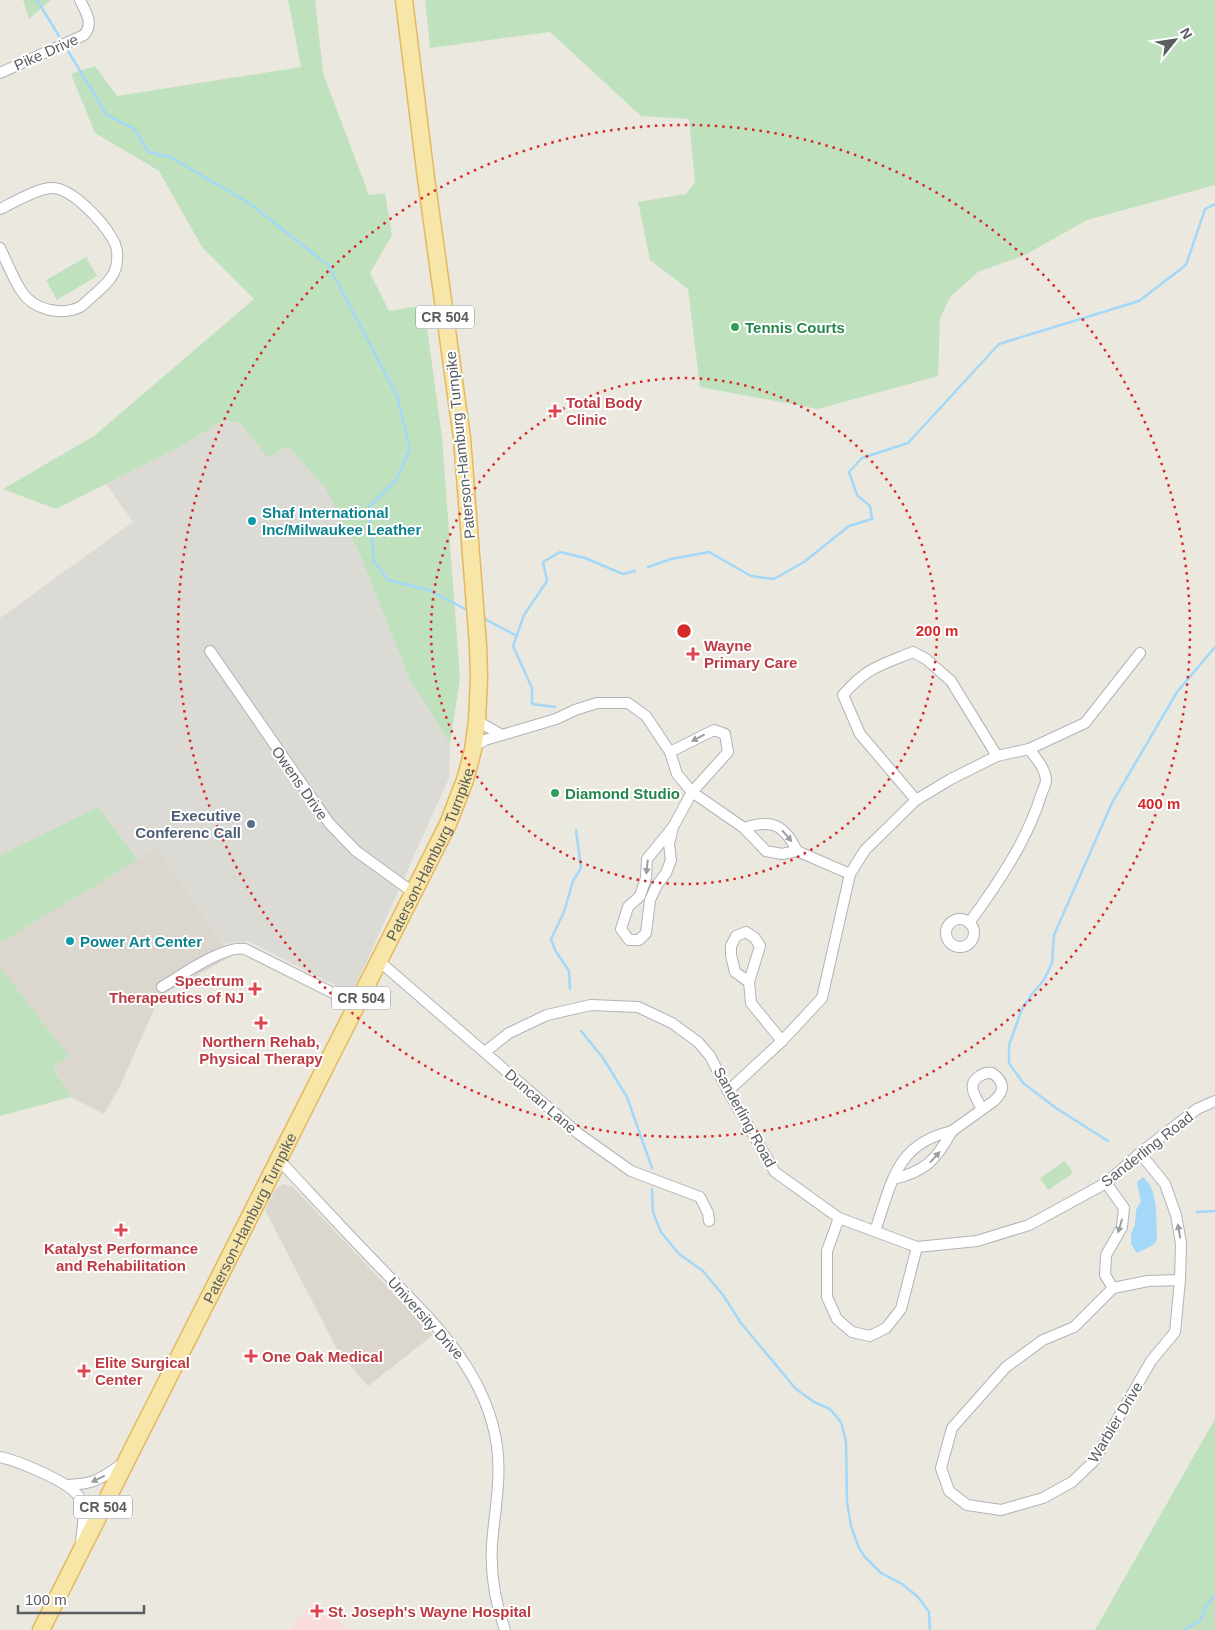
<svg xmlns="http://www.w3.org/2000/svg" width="1215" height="1630" viewBox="0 0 1215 1630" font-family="Arial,sans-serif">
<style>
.industrial{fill:#dcdad5}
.education{fill:#dbd7cf}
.medical{fill:#f8dddc}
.green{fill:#c0e1be}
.water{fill:#a3d8f8}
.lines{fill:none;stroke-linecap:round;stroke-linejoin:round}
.stream{stroke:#a3d8f8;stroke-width:2.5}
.minor-casing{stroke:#b1b3b7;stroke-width:12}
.primary-casing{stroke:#e6b85e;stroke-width:19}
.minor{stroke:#fff;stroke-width:10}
.primary{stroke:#f8e6a8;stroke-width:16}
.oneway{fill:#9b9ea0}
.ring{fill:none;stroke:#d62828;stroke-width:2.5;stroke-dasharray:2.5 5}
.leisure-dot{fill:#2e9e5b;stroke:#fff;stroke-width:2}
.health-dot{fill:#e0444e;stroke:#fff;stroke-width:2}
.culture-dot{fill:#0f9aa8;stroke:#fff;stroke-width:2}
.service-dot{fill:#5c6f8a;stroke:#fff;stroke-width:2}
.labels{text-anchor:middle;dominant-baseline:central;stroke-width:4;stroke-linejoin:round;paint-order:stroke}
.shield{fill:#fff;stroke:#8b8e90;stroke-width:1}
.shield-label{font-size:14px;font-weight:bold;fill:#595d60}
.street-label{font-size:15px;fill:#595d60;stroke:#fff}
.leisure-label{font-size:15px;font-weight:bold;fill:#27864d;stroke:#fff;text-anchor:start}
.health-label{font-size:15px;font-weight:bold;fill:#be3a42;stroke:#fff;text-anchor:start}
.culture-label{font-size:15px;font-weight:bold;fill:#0d838f;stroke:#fff;text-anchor:start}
.service-label{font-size:15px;font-weight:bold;fill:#4e5e75;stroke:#fff;text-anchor:end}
.centre{fill:#d62828;stroke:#fff;stroke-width:2.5}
.ring-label{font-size:15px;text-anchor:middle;font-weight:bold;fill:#d62828;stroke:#fff;stroke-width:4;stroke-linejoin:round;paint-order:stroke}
</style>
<rect width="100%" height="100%" fill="#ebe8e0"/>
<path class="industrial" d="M 224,420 L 241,424 L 268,458 L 288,446 L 325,488 L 358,550 L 409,678 L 450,744 L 449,778 L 352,994 L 248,941 L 224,944 L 156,847 L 138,860 L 98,807 L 0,855 L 0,618 L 133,522 L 106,484 L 178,448 Z"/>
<g class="education">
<path d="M 156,847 L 232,956 L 160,996 L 120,1086 L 104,1114 L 71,1097 L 53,1066 L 69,1056 L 0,967 L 0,943 L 138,860 Z"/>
<path d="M 284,1184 L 293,1187 L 433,1335 L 368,1386 L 339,1353 L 265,1210 L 276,1188 Z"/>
</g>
<path class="medical" d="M 315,1600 L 342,1623 L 349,1630 L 289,1630 Z"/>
<g class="green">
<path d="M 23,0 L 51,0 L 29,19 Z"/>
<path d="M 288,0 L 315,0 L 323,73 L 369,195 L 385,193 L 392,235 L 370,273 L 389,311 L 424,305 L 442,438 L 460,678 L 450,744 L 409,678 L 358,550 L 325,488 L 288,446 L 268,458 L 241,424 L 224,420 L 178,448 L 56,509 L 3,489 L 94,436 L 254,299 L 202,247 L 159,171 L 95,133 L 71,74 L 95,66 L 117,96 L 301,67 Z"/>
<path d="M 425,0 L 1215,0 L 1215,185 L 1087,220 L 1025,255 L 978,272 L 950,297 L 940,318 L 938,376 L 818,409 L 700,387 L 688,289 L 650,260 L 638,202 L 686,194 L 695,182 L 689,119 L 641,116 L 550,32 L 430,48 Z"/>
<path d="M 86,257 L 97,276 L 57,300 L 46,280 Z"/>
<path d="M 98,807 L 138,860 L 0,943 L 0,855 Z"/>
<path d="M 0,967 L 69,1056 L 53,1067 L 71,1097 L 0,1116 Z"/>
<path d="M 1065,1161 L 1073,1173 L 1048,1190 L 1040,1178 Z"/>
<path d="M 1215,1419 L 1215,1630 L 1095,1630 Z"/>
</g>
<path class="water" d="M 1143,1177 C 1159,1189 1156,1222 1157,1240 L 1153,1245 L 1137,1253 L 1131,1244 L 1131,1234 L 1135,1225 L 1136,1210 L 1141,1202 L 1137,1182 Z"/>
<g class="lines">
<g class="stream">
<path d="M 37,0 L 59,36"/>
<path d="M 68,51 L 107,115 L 135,129 L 148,152 L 170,157 L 249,203 L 329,266 L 397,396 L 410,449 L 396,480 L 369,507 L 374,561 L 388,580 L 429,590 L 469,611"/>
<path d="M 648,567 L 671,559 L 709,552 L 751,576 L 774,579 L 804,562 L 849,526 L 872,519 L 870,506 L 857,495 L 849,472 L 862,458 L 908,443 L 999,344 L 1139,301 L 1186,265 L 1205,209 L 1215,204"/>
<path d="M 483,618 L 517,636"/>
<path d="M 555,707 L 532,704 L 532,688 L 513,646 L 524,615 L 547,581 L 543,562 L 560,552 L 585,558 L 623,574 L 635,571"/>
<path d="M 570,989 L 569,971 L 555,950 L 551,939 L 564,912 L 573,881 L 581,868 L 576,830"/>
<path d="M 581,1031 L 603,1058 L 627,1097 L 652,1168"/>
<path d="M 1108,1141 L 1056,1108 L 1023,1083 L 1009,1063 L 1009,1045 L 1022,1009 L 1032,994 L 1044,980 L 1052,963 L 1054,935 L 1112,803 L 1177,692 L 1215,647"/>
<path d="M 652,1189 L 653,1212 L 661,1232 L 679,1254 L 703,1271 L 723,1295 L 741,1323 L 796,1389 L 814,1402 L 830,1409 L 841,1422 L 846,1442 L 847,1502 L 851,1526 L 859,1548 L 865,1557 L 881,1573 L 902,1584 L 918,1597 L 929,1612 L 930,1630"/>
<path d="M 1197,1212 L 1215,1211"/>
<path d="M 1184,1630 L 1201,1620 L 1205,1607 L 1215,1596"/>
</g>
<g class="minor-casing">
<g id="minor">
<path d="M 0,73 L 84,35 C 94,24 86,12 80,0"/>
<path d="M 0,209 C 13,203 39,187 53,188 C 73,189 102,221 112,238 C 116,244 118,253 117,260 C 117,275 105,285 95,294 C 90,298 85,304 80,307 C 61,316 34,310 22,292 C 13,279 7,262 0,248"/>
<path d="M 210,651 L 329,823 L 356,851 L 414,893"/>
<path d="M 477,721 L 502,735"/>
<path d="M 474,746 L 485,740 L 556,719 L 575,710 L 597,703 L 628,703 L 646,716 L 670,752 L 677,774 L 692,792 L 744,828 L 766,851 L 782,854 L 797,851 C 784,824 772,819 744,828"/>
<path d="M 670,752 L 714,730 L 725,734 L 728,752 L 692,792 L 673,827 L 647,859 L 646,878 L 640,896 L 628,907 L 621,929 L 629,940 L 639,940 L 646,933 L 650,900 L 657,885 L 666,873 L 671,860 L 669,844 L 673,827"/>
<path d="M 916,800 L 860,734 L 843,695 C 866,668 881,665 913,652 L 926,659 L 951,681 L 997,756"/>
<path d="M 797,851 L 850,874"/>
<circle cx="960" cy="933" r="14"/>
<path d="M 969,923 C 997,885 1028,839 1041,795 C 1043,790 1046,784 1046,780 C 1045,768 1036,758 1029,749"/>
<path d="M 746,932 L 755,938 L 760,946 L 749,982 L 735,972 L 731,955 L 731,946 L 736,936 Z"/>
<path d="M 379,961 L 579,1134 L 631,1171 L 700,1197 L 708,1213 L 709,1221"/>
<path d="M 749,982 L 751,1003 L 782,1041"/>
<path d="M 162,987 C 182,975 224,945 245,949 L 357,1005"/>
<path d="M 485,1052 L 509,1033 L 547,1015 L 591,1005 L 638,1007 L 672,1023 L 698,1042 L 710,1056 L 728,1091 L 775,1172 L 839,1218 L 917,1247 L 977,1241 L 1029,1225 L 1106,1183 L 1140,1153 L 1197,1109 L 1215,1101"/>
<path d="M 728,1091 L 782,1041 L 822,998 L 850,874 L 865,850 L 916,800 L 951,779 L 997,756 L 1029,749 L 1085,723 L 1140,653"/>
<path d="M 952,1131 L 994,1101 C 1005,1091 1005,1082 992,1073 C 983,1072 970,1079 973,1090 C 974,1096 979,1103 982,1109"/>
<path d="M 1140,1153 L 1165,1184 L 1176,1215 L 1181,1243 L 1180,1280 L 1175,1332 L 1151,1361 L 1093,1462 L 1072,1482 L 1043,1498 L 1001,1510 L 967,1505 L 949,1491 L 941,1468 L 952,1428 L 1006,1367 L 1043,1340 L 1074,1327 L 1113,1288 L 1148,1281 L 1180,1280"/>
<path d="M 279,1160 C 310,1193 341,1227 373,1260 C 425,1314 486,1367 497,1446 C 501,1475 496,1504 493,1533 C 489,1566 494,1599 505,1630"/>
<path d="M 1106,1183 L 1124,1208 L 1122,1227 L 1106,1255 L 1105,1275 L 1113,1288"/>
<path d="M 839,1218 L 827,1251 L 827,1297 L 837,1319 L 852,1332 L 870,1336 L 886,1328 L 901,1309 L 917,1247"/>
<path d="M 875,1231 C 892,1183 895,1144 952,1131 C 937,1159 925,1172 893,1179"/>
<path d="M 0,1457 C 18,1461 74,1483 81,1500 C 86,1513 82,1530 81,1543"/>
<path d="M 66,1485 C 95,1484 99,1480 122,1464"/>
</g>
</g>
<g class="primary-casing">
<g id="primary">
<path id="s1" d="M 41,1630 L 448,824 L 465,780 L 473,750 L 477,721 L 479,678 L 478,645 L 462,438 L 426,178 L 404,0"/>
</g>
</g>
<use href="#minor" class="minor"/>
<use href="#primary" class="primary"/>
</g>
<defs><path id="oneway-solid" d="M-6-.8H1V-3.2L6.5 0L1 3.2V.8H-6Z" transform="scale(1.25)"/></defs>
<g class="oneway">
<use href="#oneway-solid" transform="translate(698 738) rotate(152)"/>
<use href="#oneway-solid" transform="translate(787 836) rotate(49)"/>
<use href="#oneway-solid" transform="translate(647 867) rotate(96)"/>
<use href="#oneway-solid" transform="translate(935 1157) rotate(-48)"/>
<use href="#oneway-solid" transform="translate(1120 1226) rotate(107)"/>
<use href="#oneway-solid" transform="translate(1179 1231) rotate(-100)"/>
<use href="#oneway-solid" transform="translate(98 1479) rotate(154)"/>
</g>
<g class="ring">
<circle cx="684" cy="631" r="253"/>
<circle cx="684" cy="631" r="506"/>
</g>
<g class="leisure-dot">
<circle cx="735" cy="327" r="5"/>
<circle cx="555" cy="793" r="5"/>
</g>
<g class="health-dot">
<path d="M552.5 403.5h5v5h5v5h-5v5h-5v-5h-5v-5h5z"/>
<path d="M690.5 646.5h5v5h5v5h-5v5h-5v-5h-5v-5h5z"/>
<path d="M252.5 981.5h5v5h5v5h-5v5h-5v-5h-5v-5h5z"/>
<path d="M258.5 1015.5h5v5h5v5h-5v5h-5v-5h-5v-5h5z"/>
<path d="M118.5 1222.5h5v5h5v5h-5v5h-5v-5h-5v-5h5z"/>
<path d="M248.5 1348.5h5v5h5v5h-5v5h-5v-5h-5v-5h5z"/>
<path d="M81.5 1363.5h5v5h5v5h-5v5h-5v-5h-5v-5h5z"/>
<path d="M314.5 1603.5h5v5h5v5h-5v5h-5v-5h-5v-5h5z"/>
</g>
<g class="culture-dot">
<circle cx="252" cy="521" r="5"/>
<circle cx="70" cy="941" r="5"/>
</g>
<circle class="service-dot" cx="251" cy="824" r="5"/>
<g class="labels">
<g class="shield">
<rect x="416" y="305.5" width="58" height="23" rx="4"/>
<rect x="332" y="986.5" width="58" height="23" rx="4"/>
<rect x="74" y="1495.5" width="58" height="23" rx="4"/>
</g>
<g class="shield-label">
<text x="445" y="317">CR 504</text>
<text x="361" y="998">CR 504</text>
<text x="103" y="1507">CR 504</text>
</g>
<g class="street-label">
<text transform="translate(46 52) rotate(-24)">Pike Drive</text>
<text transform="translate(460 445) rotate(-96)">Paterson-Hamburg Turnpike</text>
<text transform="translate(300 783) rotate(55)">Owens Drive</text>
<text stroke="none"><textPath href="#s1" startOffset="868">Paterson-Hamburg Turnpike</textPath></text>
<text transform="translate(541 1101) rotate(41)">Duncan Lane</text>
<text transform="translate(745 1117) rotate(61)">Sanderling Road</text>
<text transform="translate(1147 1149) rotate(-38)">Sanderling Road</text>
<text stroke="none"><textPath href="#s1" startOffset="462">Paterson-Hamburg Turnpike</textPath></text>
<text transform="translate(426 1318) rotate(48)">University Drive</text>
<text transform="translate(1115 1422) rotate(-59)">Warbler Drive</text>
</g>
<g class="leisure-label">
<text x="745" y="327">Tennis Courts</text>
<text x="565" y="793">Diamond Studio</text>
</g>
<g class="health-label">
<text x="566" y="402">Total Body<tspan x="566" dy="17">Clinic</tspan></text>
<text x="704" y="645">Wayne<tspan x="704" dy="17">Primary Care</tspan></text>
<text x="244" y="980" text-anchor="end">Spectrum<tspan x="244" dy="17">Therapeutics of NJ</tspan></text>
<text x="261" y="1041" text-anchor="middle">Northern Rehab,<tspan x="261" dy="17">Physical Therapy</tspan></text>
<text x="121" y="1248" text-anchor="middle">Katalyst Performance<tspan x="121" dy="17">and Rehabilitation</tspan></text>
<text x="262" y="1356">One Oak Medical</text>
<text x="95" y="1362">Elite Surgical<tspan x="95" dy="17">Center</tspan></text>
<text x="328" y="1611">St. Joseph's Wayne Hospital</text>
</g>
<g class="culture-label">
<text x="262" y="512">Shaf International<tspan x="262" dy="17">Inc/Milwaukee Leather</tspan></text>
<text x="80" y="941">Power Art Center</text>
</g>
<g class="service-label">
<text x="241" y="815">Executive<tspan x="241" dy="17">Conferenc Call</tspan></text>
</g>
</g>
<circle cx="684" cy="631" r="8" class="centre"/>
<g class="ring-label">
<text x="937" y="636">200 m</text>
<text x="1159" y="809">400 m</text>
</g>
<g transform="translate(1175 40) rotate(60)" stroke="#ffffff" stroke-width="4" paint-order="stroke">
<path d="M0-4L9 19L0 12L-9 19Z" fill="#595d60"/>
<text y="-8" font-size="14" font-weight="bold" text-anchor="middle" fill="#595d60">N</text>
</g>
<path d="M18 1605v8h126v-8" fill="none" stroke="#595d60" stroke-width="2.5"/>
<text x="25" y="1605" font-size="15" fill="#595d60" stroke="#ffffff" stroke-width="4" paint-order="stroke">100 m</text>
</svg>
